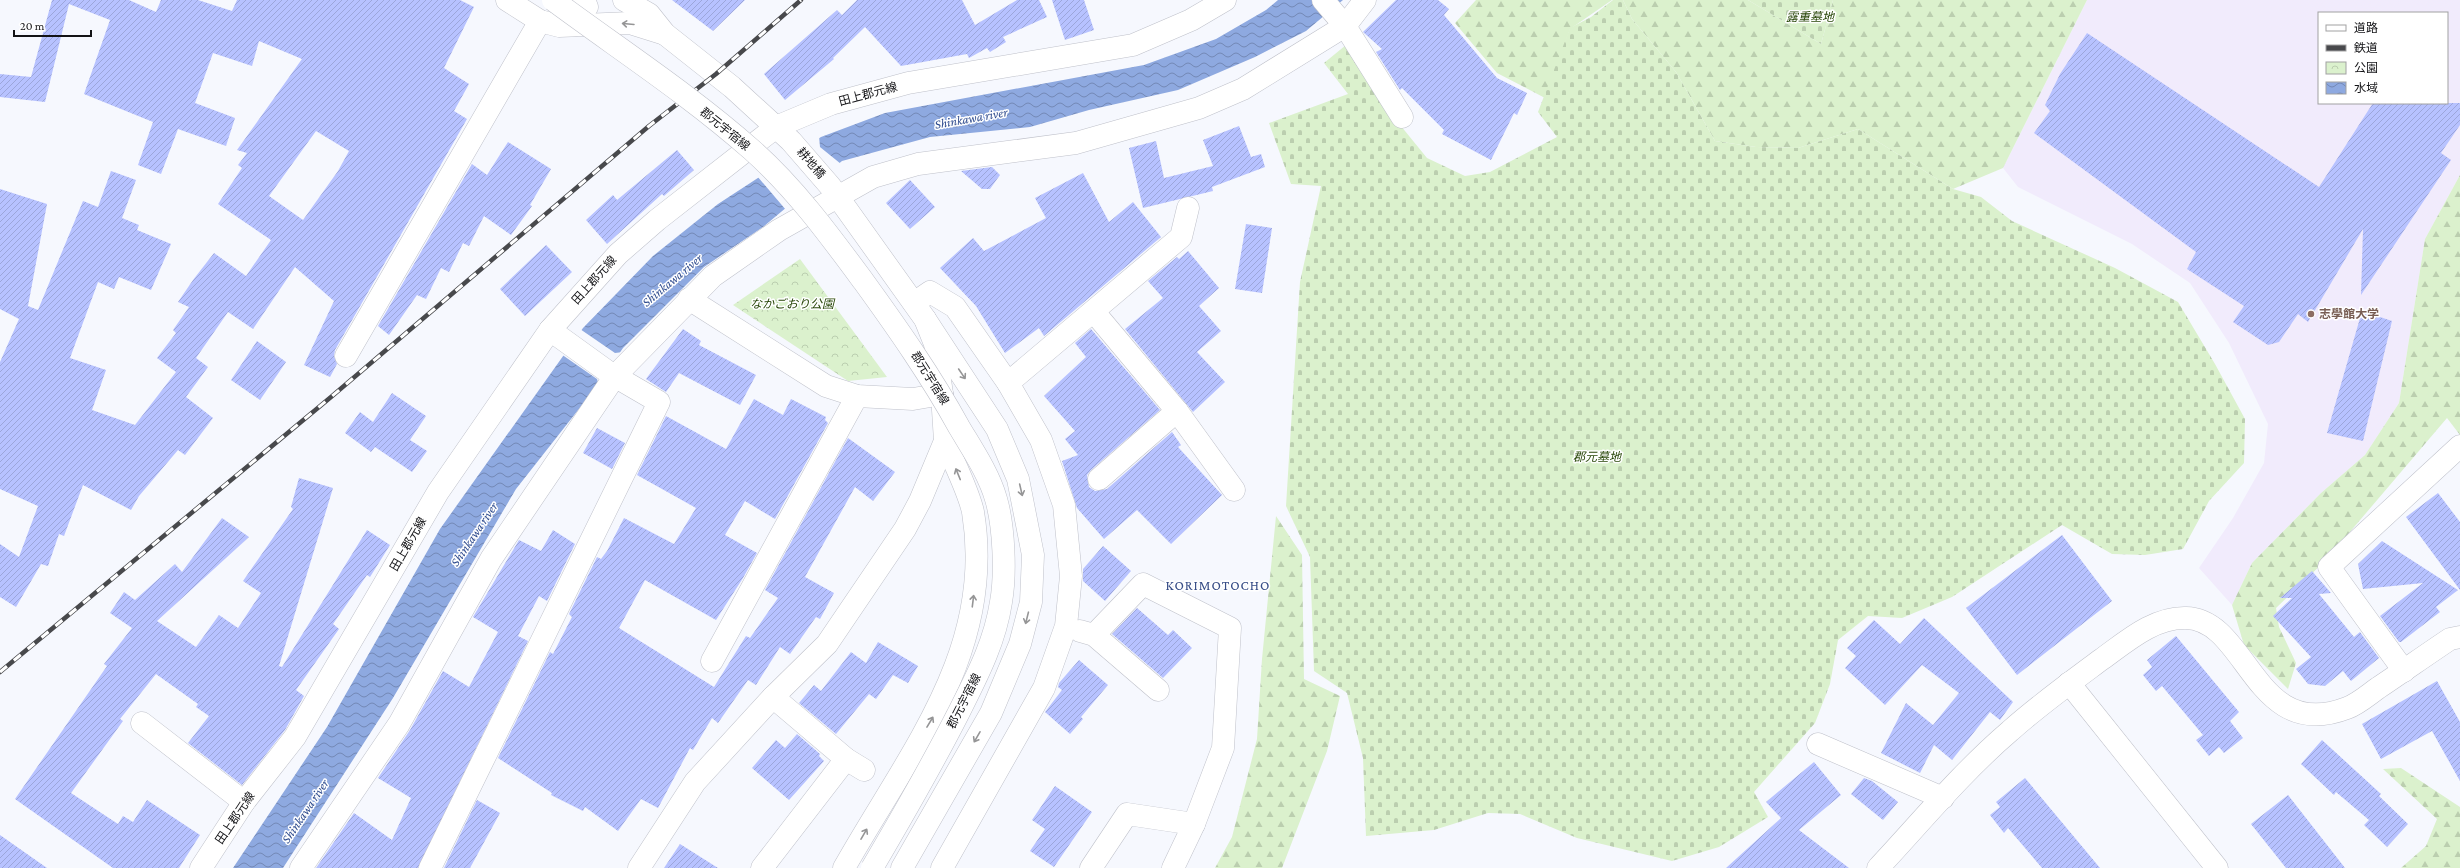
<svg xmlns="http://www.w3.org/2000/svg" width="2460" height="868" viewBox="0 0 2460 868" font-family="'Crimson Pro','Noto Sans JP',serif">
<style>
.education{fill:#f1ebfc;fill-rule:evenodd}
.forest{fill:url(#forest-firs)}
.cemetery{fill:url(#cemetery-stones)}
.park{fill:url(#park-crowns)}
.water{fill:url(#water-waves)}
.pier{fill:#f6f8fe}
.building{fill:url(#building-hatch);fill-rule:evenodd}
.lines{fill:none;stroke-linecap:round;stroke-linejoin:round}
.street-casing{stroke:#bfc1ca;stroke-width:23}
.secondary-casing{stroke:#bfc1ca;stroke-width:23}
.street{stroke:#fff;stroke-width:22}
.secondary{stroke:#fff;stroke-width:22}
.rail-casing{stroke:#48494c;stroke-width:4.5}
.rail{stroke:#fff;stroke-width:3;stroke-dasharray:9;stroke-linecap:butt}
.secondary-bridge-casing{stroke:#bfc1ca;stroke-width:23;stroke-linecap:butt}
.secondary-bridge{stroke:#fff;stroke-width:22}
.oneway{stroke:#959596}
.education-dot{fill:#8d6e63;stroke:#fff;stroke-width:1.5}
.labels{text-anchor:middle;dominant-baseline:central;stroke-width:3;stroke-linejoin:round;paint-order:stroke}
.park-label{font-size:12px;font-style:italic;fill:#284709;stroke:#fff}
.street-label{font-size:12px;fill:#131316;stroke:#fff}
.education-label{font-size:12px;font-weight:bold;fill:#785e54;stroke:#fff;text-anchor:start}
.water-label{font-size:13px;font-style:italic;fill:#2e4b8e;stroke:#fff}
.quarter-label{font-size:14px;letter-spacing:1px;fill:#374d87;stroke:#fff}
</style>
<defs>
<pattern id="forest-firs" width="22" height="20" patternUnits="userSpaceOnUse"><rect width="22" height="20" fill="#dbf1cd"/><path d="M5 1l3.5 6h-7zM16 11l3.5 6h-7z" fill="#bbceaf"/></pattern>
<pattern id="cemetery-stones" width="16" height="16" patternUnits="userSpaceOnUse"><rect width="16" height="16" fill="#dbf1cd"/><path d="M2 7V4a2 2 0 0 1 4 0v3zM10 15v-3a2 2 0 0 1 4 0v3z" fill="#bbceaf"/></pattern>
<pattern id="park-crowns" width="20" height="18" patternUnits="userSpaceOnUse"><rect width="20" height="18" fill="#dbf1cd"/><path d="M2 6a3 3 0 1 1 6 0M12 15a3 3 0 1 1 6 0" fill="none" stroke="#bbceaf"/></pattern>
<pattern id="water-waves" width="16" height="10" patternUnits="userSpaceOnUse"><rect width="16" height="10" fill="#8ea9e0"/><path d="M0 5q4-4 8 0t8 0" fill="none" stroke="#7388b5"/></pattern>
<pattern id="building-hatch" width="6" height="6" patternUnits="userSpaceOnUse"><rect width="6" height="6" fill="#b7c2ff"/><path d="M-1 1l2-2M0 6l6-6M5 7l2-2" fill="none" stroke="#9ca6da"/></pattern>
</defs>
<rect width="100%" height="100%" fill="#f6f8fe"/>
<path class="education" d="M 2087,0 L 2460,0 L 2460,175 L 2425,239 L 2399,403 L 2365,455 L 2321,493 L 2252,563 L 2232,605 L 2199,568 L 2233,518 L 2264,463 L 2268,424 L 2229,343 L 2190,283 L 2132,244 L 2018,187 L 2003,168 ZM 2319,13 L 2447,13 L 2447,103 L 2319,103 Z"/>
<g class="forest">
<path d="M 1476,0 L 1612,0 L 1570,29 L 1545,98 L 1497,73 L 1455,23 Z"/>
<path d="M 1623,0 L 1748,0 L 1821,44 L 1833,0 L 2087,0 L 2003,168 L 1953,189 L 1858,129 L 1798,148 L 1756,147 L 1715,141 L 1676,72 L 1632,19 Z"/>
<path d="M 2460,175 L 2460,435 L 2447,418 L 2326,560 L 2276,608 L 2279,627 L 2296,663 L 2288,689 L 2244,645 L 2232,605 L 2252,563 L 2321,493 L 2365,455 L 2399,403 L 2425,239 Z"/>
<path d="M 1276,516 L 1302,555 L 1304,679 L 1340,696 L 1327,751 L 1282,868 L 1215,868 L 1232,837 L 1257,739 L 1262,659 Z"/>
<path d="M 2401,768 L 2460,807 L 2460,868 L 2401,868 L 2426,846 L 2437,819 L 2383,769 Z"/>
</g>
<g class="cemetery">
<path d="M 1613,0 L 1623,0 L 1632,19 L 1676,72 L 1715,141 L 1756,147 L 1798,148 L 1858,129 L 1953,189 L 1981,197 L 2012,221 L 2115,268 L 2178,302 L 2215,364 L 2245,419 L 2244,463 L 2209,501 L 2183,549 L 2145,555 L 2112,554 L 2062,525 L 1952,597 L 1902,618 L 1868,616 L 1838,640 L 1830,684 L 1815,723 L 1754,792 L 1768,817 L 1719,847 L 1672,861 L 1577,838 L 1520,814 L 1488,813 L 1434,830 L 1366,836 L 1363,758 L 1347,693 L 1314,671 L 1310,557 L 1286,506 L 1300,282 L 1321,186 L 1291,184 L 1269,123 L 1348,94 L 1324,63 L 1346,45 L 1383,104 L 1427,158 L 1465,176 L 1490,172 L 1557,137 L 1538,112 L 1570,28 L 1591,17 Z"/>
<path d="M 1748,0 L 1833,0 L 1821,44 Z"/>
</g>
<path class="park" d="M 800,259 L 887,377 L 848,381 L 733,305 Z"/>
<path class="water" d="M 1278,0 L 1343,0 L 1306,31 L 1255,57 L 1178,90 L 1089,110 L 1030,127 L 930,137 L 842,161 L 763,227 L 704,267 L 623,348 L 597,386 L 516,489 L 393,698 L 283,868 L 233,868 L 327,727 L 440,529 L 583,328 L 653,256 L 718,204 L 821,137 L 885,113 L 1144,65 L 1216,39 L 1266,10 Z"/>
<g class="pier">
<path d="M 819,136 L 820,147 L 841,164 L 786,210 L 757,176 Z"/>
<path d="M 580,329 L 615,353 L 623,352 L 599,386 L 597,379 L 561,354 Z"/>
</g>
<g class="building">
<path d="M 52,0 L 129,0 L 156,12 L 161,0 L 198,0 L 232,11 L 237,0 L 460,0 L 474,7 L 444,68 L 469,84 L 454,111 L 467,119 L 335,350 L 334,356 L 337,364 L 330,377 L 304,365 L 334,301 L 295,267 L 253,329 L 228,312 L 196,358 L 208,367 L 186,397 L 213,418 L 185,455 L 178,450 L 139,496 L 131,510 L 83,485 L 64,536 L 59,534 L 48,566 L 41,564 L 16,607 L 0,597 L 0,544 L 19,557 L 38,506 L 0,489 L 0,362 L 19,319 L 0,309 L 0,189 L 47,204 L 28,306 L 38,310 L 83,201 L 98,207 L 111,171 L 136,180 L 122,218 L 139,225 L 137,230 L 171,244 L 151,290 L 119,277 L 114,289 L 98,282 L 70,358 L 106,370 L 92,410 L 135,425 L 176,372 L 157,358 L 176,333 L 173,330 L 189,307 L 178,302 L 193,280 L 214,253 L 246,276 L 271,240 L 218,204 L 242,168 L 238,165 L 247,153 L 237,150 L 302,59 L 259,41 L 252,66 L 213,53 L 195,103 L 235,118 L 226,146 L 178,129 L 161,174 L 138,165 L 153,122 L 84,94 L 110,20 L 69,4 L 45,102 L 0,97 L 0,74 L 31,77 ZM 316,131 L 349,151 L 338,171 L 303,220 L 269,196 Z"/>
<path d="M 672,0 L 745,0 L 713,31 Z"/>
<path d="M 857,0 L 962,0 L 975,25 L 1017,0 L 1039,0 L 1047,17 L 1003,37 L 1006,42 L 990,52 L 987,48 L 969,58 L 967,54 L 901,66 L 865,27 L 833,58 L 834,59 L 785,100 L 764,74 L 837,10 L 842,15 Z"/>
<path d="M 1052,0 L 1084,0 L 1094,30 L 1065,40 Z"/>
<path d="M 1396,0 L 1438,0 L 1449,9 L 1444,15 L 1497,78 L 1527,93 L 1517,115 L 1514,113 L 1491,160 L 1442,134 L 1444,130 L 1402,88 L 1400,90 L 1376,52 L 1382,49 L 1363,32 Z"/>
<path d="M 2087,33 L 2319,187 L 2373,103 L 2460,103 L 2460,125 L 2441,153 L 2451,160 L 2361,295 L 2363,229 L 2308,322 L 2298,314 L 2279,342 L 2268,345 L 2233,322 L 2244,306 L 2187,269 L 2196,252 L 2034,133 L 2050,111 L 2045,105 L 2060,74 Z"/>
<path d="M 1239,126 L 1251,157 L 1261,154 L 1265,167 L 1212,187 L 1213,191 L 1143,208 L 1129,148 L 1156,141 L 1164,178 L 1213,166 L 1203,140 Z"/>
<path d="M 508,142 L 551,169 L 530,205 L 532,206 L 511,235 L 484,216 L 469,246 L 463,243 L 449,272 L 441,268 L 426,299 L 417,295 L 389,335 L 378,326 L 472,164 L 487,175 Z"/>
<path d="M 677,150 L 694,170 L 664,196 L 662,194 L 607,244 L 586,220 L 613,195 L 617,200 Z"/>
<path d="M 992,167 L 1000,175 L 990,189 L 982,189 L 961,171 Z"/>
<path d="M 1083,173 L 1109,222 L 1133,202 L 1161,237 L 1044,336 L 1039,328 L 1005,353 L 976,306 L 940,268 L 973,238 L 984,251 L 1046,218 L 1035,198 Z"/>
<path d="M 910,180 L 935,207 L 910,229 L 886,203 Z"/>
<path d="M 1246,224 L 1272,228 L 1262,293 L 1235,289 Z"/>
<path d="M 546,245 L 572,272 L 525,316 L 500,289 Z"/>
<path d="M 1188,251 L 1219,288 L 1199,306 L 1221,331 L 1197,352 L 1225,382 L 1193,412 L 1125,329 L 1163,298 L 1148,281 L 1177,257 L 1179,259 Z"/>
<path d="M 2362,311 L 2392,321 L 2363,441 L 2327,433 Z"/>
<path d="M 683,329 L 701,341 L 699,345 L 756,375 L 740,405 L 679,373 L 666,392 L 646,379 Z"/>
<path d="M 1091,329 L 1160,410 L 1091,470 L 1087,475 L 1089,487 L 1095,491 L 1107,489 L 1172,432 L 1181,445 L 1178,447 L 1222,495 L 1171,544 L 1137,510 L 1104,539 L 1077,508 L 1062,461 L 1078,455 L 1065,439 L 1075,431 L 1044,396 L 1086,357 L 1075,343 Z"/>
<path d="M 257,341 L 286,362 L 260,400 L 231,380 Z"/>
<path d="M 392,393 L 426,416 L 410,440 L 427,451 L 412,472 L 375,447 L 371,452 L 345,433 L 360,412 L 373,422 Z"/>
<path d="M 754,399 L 783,415 L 791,399 L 826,417 L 825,420 L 828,423 L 775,519 L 745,501 L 725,535 L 757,553 L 743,578 L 716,620 L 645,580 L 619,628 L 714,687 L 746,636 L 750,638 L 778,598 L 765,590 L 848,438 L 895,472 L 873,501 L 855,487 L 805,577 L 834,593 L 820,619 L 816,617 L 790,654 L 780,647 L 756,685 L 748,680 L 718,723 L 712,718 L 693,750 L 690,748 L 658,808 L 641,799 L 618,831 L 585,807 L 583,811 L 551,795 L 552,793 L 498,758 L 550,652 L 553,654 L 572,617 L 569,614 L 597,557 L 601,559 L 607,551 L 624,518 L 674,544 L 696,508 L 637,475 L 666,416 L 726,449 Z"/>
<path d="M 597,428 L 625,443 L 612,469 L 583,453 Z"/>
<path d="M 299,478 L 333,488 L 279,666 L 282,667 L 367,530 L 390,545 L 370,577 L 367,575 L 333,624 L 339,629 L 296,690 L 304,696 L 285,730 L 242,785 L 188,743 L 209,716 L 196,707 L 198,704 L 156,674 L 120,719 L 123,721 L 71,793 L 118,824 L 123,816 L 133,822 L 147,800 L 200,835 L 179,868 L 113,868 L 15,799 L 107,666 L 104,664 L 132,628 L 110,613 L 124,592 L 135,600 L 175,564 L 182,572 L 222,518 L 249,537 L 157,621 L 196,647 L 219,615 L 238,628 L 261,593 L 243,581 L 293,509 L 291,507 Z"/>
<path d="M 2438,493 L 2460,522 L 2460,590 L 2406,517 Z"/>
<path d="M 553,530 L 575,544 L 547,601 L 539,596 L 518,636 L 528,641 L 418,868 L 316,868 L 354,813 L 392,840 L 411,798 L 378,778 L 410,730 L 443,671 L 469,687 L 498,632 L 473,617 L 519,540 L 541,551 Z"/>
<path d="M 2062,535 L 2112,601 L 2017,675 L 1966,608 Z"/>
<path d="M 2382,541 L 2458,590 L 2436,607 L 2440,612 L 2401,642 L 2399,642 L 2380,616 L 2423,583 L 2363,589 L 2358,564 Z"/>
<path d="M 1103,546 L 1131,571 L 1105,601 L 1083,581 L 1083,569 Z"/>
<path d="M 2312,571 L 2331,593 L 2319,594 L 2354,637 L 2360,632 L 2379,658 L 2351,681 L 2343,671 L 2325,686 L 2308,684 L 2296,669 L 2311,657 L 2273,616 L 2292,598 L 2280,598 Z"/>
<path d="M 1137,608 L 1168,635 L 1173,630 L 1192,648 L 1163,678 L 1112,634 Z"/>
<path d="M 1924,618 L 2013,702 L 2000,720 L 1990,712 L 1952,760 L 1934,745 L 1920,773 L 1881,753 L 1906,703 L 1933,725 L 1959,693 L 1922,665 L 1885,705 L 1845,668 L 1856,656 L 1847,648 L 1874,620 L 1900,644 Z"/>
<path d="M 2176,636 L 2239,712 L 2230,721 L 2243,738 L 2224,753 L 2219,747 L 2209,756 L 2196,740 L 2203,735 L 2162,686 L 2156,691 L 2143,675 L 2152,667 L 2147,660 Z"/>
<path d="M 878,642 L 918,666 L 908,683 L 893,675 L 876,699 L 869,694 L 836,734 L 799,703 L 814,685 L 821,691 L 851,652 L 866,663 Z"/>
<path d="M 1079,660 L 1108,685 L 1081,717 L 1083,719 L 1070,734 L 1045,712 L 1062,690 L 1058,687 L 1059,683 Z"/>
<path d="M 2437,681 L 2460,722 L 2460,781 L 2432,731 L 2381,759 L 2362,724 Z"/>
<path d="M 797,734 L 820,754 L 819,756 L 824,761 L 789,800 L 752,768 L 776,740 L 785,748 Z"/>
<path d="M 2322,740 L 2381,794 L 2379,796 L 2408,824 L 2387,847 L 2364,825 L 2369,820 L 2336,792 L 2334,795 L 2301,764 Z"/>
<path d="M 1814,762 L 1841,795 L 1799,830 L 1849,868 L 1726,868 L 1781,818 L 1766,802 Z"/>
<path d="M 1864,778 L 1872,781 L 1898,802 L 1883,820 L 1851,794 Z"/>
<path d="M 2025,778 L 2100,868 L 2042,868 L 2008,828 L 2004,833 L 1990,815 L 2000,807 L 1996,802 Z"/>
<path d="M 1055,786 L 1092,812 L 1054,867 L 1030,851 L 1045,829 L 1032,820 Z"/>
<path d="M 2288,795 L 2345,868 L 2286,868 L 2251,824 Z"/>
<path d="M 477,800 L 500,813 L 470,868 L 444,868 Z"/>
<path d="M 0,835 L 47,868 L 0,868 Z"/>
<path d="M 680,844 L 718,868 L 664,868 Z"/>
</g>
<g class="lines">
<g class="street-casing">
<g id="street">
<path d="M 507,0 L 540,21 L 559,26 L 630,23 L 665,34"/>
<path d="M 624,0 L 649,14 L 665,34 L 732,87 L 791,141 L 830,186 L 925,319 L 935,344 L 942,394 L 945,441 L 920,501 L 905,529 L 827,644 L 773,697 L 695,782 L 639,868"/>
<path d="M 1323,0 L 1345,26 L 1402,117"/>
<path d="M 575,25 L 587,7 L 584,0"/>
<path d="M 689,299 L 826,386 L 857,396 L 913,399 L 942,394"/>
<path d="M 914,303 L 930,292 L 955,307 L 1008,383 L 1041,440 L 1064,505 L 1071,576 L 1066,626 L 1044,688 L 942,868"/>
<path d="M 1094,312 L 1177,411 L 1234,490"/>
<path d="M 346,356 L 540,21"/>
<path d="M 1008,383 L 1181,237 L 1188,208"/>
<path d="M 1099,479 L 1177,411"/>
<path d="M 1080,631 L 1094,635 L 1158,690"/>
<path d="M 1094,635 L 1143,584 L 1230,628 L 1223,748 L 1194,824 L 1173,868"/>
<path d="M 712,661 L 857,396"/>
<path d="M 2404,671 L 2329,567 L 2460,446"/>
<path d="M 2069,683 L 2217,868"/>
<path d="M 773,697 L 846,759 L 864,770"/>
<path d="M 142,723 L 244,802"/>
<path d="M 1818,744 L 1943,798"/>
<path d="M 201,868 L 244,802 L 295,737 L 438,492 L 550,330 L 618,254 L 657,220 L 776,127 L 831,104 L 908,83 L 1133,45 L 1191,20 L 1225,0"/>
<path d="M 301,868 L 399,724 L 491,559 L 615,376 L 713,276 L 779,230 L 873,177 L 918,164 L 1076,143 L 1199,108 L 1243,89 L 1345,26 L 1365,0"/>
<path d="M 430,868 L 659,402 L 611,374 L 550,330"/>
<path d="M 762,868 L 846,759"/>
<path d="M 1091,868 L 1127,814 L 1194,824"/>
<path d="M 1878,868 C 1921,822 1962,772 2010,731 C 2039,705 2071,682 2102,659 C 2127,641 2154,617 2186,618 C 2248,619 2254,744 2347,708 C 2358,704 2368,695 2378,688 C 2402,672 2426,655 2450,639 L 2460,637"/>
</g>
</g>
<g class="secondary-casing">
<g id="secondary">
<path d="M 844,868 C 908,754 996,651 973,512 C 969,492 953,461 945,441"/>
<path d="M 902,868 L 991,713 L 1020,644 L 1031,602 L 1033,555 L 1018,479 L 997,429 L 925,319"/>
</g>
</g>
<use href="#street" class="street"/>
<use href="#secondary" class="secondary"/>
<g class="rail-casing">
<path id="rail" d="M 0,672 L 331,397 L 649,126 L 716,74 L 801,0"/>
</g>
<use href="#rail" class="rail"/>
<g class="secondary-bridge-casing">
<path id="secondary-bridge" d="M 553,0 C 619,49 690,95 752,150 C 795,188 830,236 864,282 C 898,329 931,376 959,427 C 972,449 989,474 996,499 C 1004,526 1006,574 1001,602 C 995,642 977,676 959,712 C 932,765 902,817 872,868"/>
</g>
<use href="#secondary-bridge" class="secondary-bridge"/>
</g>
<defs><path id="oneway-shaft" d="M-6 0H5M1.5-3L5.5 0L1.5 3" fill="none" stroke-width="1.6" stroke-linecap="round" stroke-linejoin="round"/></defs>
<g class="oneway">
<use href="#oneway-shaft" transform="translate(628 24) rotate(-175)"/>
<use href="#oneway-shaft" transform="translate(962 374) rotate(56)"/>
<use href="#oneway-shaft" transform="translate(958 474) rotate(-112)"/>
<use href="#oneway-shaft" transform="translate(1021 490) rotate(77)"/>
<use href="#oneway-shaft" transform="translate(973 601) rotate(-83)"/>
<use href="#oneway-shaft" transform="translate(1027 618) rotate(104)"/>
<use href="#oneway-shaft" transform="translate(930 722) rotate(-59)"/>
<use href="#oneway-shaft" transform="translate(977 737) rotate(120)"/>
<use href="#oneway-shaft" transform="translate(864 834) rotate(-60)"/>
</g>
<circle class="education-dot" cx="2311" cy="314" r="4"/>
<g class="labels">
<g class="park-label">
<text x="1810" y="17">露重墓地</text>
<text x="792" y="304">なかごおり公園</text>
<text x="1597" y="457">郡元墓地</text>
</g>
<g class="street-label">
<text transform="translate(868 94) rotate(-15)">田上郡元線</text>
<text transform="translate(725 129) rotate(39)">郡元宇宿線</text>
<text transform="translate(811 163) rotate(49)">耕地橋</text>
<text transform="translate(594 280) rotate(-48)">田上郡元線</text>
<text transform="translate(930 378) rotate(58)">郡元宇宿線</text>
<text transform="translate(408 544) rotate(-60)">田上郡元線</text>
<text transform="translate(964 701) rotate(-63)">郡元宇宿線</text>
<text transform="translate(235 818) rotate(-56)">田上郡元線</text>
</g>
<g class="education-label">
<text x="2319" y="314">志學館大学</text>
</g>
<g class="water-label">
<text transform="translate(971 118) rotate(-10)">Shinkawa river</text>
<text transform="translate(672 280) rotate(-40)">Shinkawa river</text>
<text transform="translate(474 534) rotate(-56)">Shinkawa river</text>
<text transform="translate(305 811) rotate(-56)">Shinkawa river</text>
</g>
<g class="quarter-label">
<text x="1218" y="585">KORIMOTOCHO</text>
</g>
</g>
<rect x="2318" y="12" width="130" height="92" fill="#ffffff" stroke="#a1a1a2"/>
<rect x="2326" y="25" width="20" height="6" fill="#ffffff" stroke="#a1a1a2"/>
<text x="2354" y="32" font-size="12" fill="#131316">道路</text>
<rect x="2326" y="45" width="20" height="6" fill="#48494c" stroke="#a1a1a2"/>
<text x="2354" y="52" font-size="12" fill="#131316">鉄道</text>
<rect x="2326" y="62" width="20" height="12" fill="url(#park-crowns)" stroke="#a1a1a2"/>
<text x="2354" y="72" font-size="12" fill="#131316">公園</text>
<rect x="2326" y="82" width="20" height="12" fill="url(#water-waves)" stroke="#a1a1a2"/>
<text x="2354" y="92" font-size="12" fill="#131316">水域</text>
<path d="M14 30v6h77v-6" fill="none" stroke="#131316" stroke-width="2"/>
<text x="20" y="30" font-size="12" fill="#131316" stroke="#ffffff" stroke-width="3" paint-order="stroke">20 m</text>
</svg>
